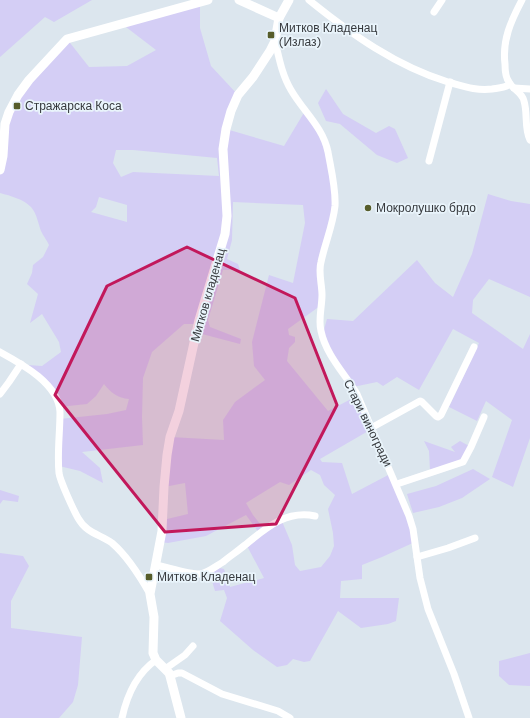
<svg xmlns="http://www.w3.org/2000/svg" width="530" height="718" viewBox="0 0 530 718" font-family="'DM Sans',sans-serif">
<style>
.green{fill:#d4cef5;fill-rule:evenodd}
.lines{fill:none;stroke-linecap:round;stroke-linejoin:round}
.street{stroke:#fff;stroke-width:7}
.secondary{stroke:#fff;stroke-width:9}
.marked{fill:#c2185b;fill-opacity:0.2;stroke:#c2185b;stroke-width:3;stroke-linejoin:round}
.poi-dot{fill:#575d2b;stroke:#e9f4fb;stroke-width:1.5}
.labels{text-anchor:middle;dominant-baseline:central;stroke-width:3.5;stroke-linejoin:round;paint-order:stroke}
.poi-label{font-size:12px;fill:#373a3e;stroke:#e9f4fb;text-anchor:start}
.street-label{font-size:12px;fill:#373a3e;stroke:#e9f4fb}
</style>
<rect width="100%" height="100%" fill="#dce6ee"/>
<g class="green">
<path d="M 0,0 L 92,0 L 54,22 L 45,17 L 0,57 Z"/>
<path d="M 200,3 L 200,28 L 211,66 L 238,95 L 226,129 L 284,146 L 305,111 L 322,137 L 337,205 L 323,252 L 320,306 L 288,329 L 289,335 L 295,337 L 295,342 L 289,348 L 287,361 L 328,411 L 355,397 L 370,430 L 320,459 L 322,462 L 342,463 L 352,494 L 392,473 L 415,542 L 382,557 L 362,565 L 362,579 L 341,581 L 340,598 L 399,598 L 396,621 L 388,624 L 361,628 L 338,611 L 310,661 L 304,662 L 293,659 L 287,665 L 277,667 L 253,650 L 220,621 L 227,598 L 224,590 L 215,591 L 209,571 L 215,567 L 224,569 L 230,587 L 264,578 L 246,544 L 259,533 L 246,515 L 206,536 L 168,543 L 160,542 L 163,520 L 188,514 L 185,483 L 164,487 L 170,437 L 224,440 L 223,420 L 235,402 L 265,380 L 254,366 L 252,342 L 269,275 L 293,283 L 305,223 L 303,205 L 233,202 L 232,240 L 227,259 L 238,264 L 240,270 L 223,270 L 208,320 L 210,327 L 241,339 L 240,344 L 202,334 L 195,324 L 184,324 L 152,352 L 143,378 L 142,417 L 143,445 L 82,452 L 100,468 L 103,483 L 80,471 L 59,466 L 60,419 L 107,414 L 126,410 L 129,399 C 118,398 111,393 104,384 L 96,396 L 87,404 L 59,407 L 57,401 L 28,365 L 42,366 L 61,352 L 59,342 L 42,314 L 30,323 L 38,294 L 27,284 L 32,273 L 33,265 L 43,257 L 49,245 C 47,240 43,236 41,231 C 38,223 37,214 31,207 C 23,199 11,196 0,193 L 0,149 L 9,112 L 67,39 L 89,67 L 127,66 L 156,50 L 122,24 ZM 116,150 L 133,150 L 217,158 L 219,176 L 133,172 L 121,177 L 113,163 ZM 99,197 L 127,205 L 127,222 L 91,212 L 96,207 ZM 311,470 L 320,475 L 324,485 L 335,495 L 328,509 L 333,533 L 334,546 L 330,556 L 321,567 L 300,571 L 295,565 L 292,545 L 281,519 L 264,529 L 253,515 L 246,503 L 280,482 L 289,485 Z"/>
<path d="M 326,89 L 343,114 L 376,133 L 389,126 L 395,129 L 408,158 L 397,163 L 377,155 L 340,124 L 326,121 L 318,103 Z"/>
<path d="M 488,194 L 511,201 L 530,204 L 530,297 L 489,279 L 473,300 L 472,313 L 523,349 L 530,334 L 530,438 L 513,487 L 492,477 L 512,420 L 486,401 L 477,421 L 449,407 L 479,343 L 453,329 L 419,390 L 397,377 L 383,386 L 377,382 L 353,387 L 330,348 L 323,333 L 327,319 L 353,321 L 417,260 L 435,283 L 453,297 L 472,254 Z"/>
<path d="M 424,441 L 455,452 L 451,447 L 460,441 L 471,447 L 464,461 L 430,471 L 429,451 Z"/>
<path d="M 473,469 L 490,479 L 462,498 L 439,507 L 413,513 L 407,494 L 436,486 Z"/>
<path d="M 0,490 L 19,496 L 18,502 L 3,500 L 0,504 Z"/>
<path d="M 0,553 L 23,556 L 29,566 L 11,601 L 11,628 L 82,637 L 78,685 L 73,702 L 59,718 L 0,718 Z"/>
<path d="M 530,653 L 530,686 L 509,685 L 499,676 L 499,661 Z"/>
</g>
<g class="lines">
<g class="street">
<path d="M 309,0 C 351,34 396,66 448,82 C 463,86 476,91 492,89 C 498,88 505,88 510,84"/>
<path d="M 522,0 C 511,21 502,40 505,64 C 505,70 505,77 509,82 C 513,90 522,92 524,101 C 528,114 524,128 530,140"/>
<path d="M 434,12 L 442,0"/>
<path d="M 275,41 C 279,58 282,75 291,90 C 303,111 323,127 328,152 C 331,169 336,189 335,206 C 333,225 325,243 321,262 C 318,272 322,284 322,295 C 322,307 318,320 321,331 C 326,355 345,374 357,394 L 409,516 L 413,529 L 420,578 L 428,609 L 454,674 L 469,718"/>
<path d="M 514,88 L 530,89"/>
<path d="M 429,161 L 450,82"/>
<path d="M 0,352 C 22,364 59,384 60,412 C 60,433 57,453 59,473 C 60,481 74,511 78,518 C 87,534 100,534 112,543 C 126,555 141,578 150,594"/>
<path d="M 0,394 L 9,382 L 21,364"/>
<path d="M 371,428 L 420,401 L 422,402 L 436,416 L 438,417 L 441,415 L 474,347"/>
<path d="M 397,484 L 463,462 L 471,447 L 484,417"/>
<path d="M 417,557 L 448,548 L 475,538"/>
<path d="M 156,565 C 167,567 191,575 201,574 C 209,572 216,566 223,562 C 230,556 238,551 245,545 C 266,528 286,510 315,516"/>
<path d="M 165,669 L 185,655 L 193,646"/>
<path d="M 170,676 L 178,673 L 182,673 L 222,694 L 278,711 L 290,718"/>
<path d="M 122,718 C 127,695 136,674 156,660"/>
</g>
<g class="secondary">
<path d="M 239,0 L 279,18"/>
<path d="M 0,170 L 3,156 L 5,124 L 9,112 L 18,95 L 29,80 L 67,39 L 208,0"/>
<path d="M 181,718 L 170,676 L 169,673 L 156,660 L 153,653 L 154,617 L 150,594 L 162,531 L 164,487 L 167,455 L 170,437 L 179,411 L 199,320 L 225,234 L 227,216 L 223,149 L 226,129 L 231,111 L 238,95 L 253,77 L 270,51 L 275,41 L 279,18 L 289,0"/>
</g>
</g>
<path class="marked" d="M 187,247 L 295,298 L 337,405 L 276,524 L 165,532 L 55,395 L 107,286 Z"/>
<g class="poi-dot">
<rect x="267" y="31" width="8" height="8" rx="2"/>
<rect x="13" y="102" width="8" height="8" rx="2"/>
<circle cx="368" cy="208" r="4"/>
<rect x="145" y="573" width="8" height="8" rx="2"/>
</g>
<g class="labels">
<g class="poi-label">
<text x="279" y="28">Митков Кладенац<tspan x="279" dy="14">(Излаз)</tspan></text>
<text x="25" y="106">Стражарска Коса</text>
<text x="376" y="208">Мокролушко брдо</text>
<text x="157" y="577">Митков Кладенац</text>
</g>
<g class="street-label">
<text transform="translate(208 295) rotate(-74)">Митков кладенац</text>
<text transform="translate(368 423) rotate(64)">Стари виногради</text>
</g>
</g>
</svg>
